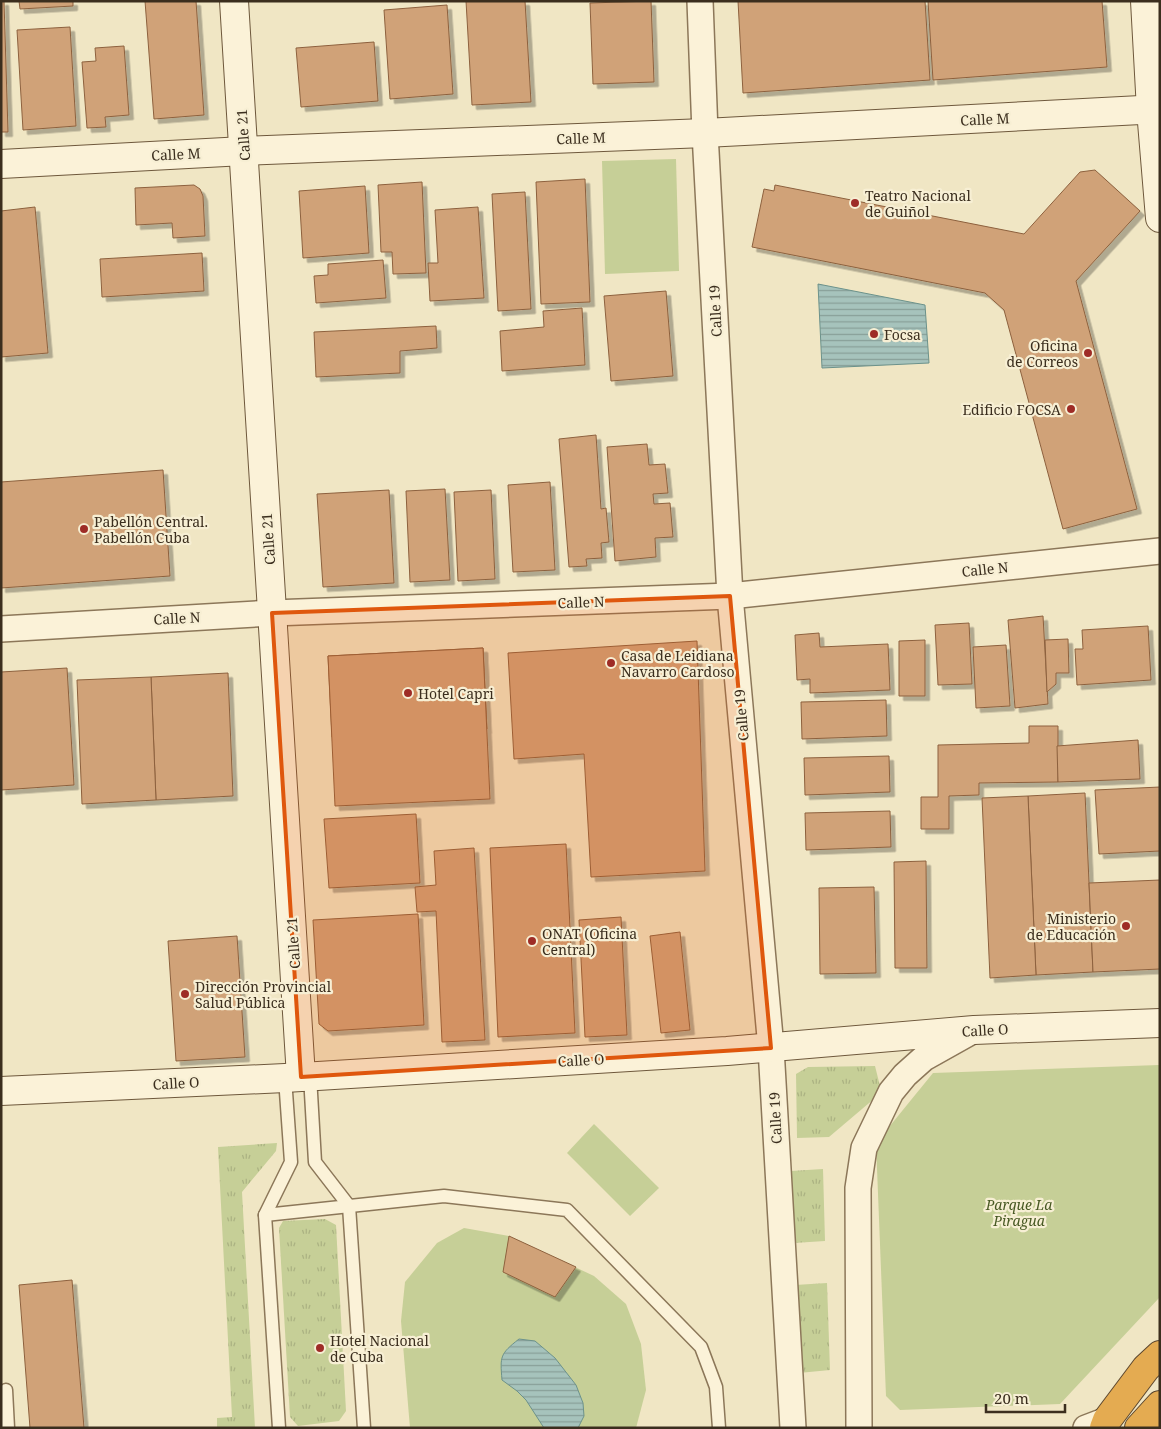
<svg xmlns="http://www.w3.org/2000/svg" width="1161" height="1429" viewBox="0 0 1161 1429" font-family="'Noto Serif',serif">
<style>
.grass{fill:url(#grass-tufts)}
.park{fill:#c6cf97}
.water{fill:url(#water-rules);stroke:#6c928b}
.building{fill:#d0a278;stroke:#8d613e;filter:url(#shadow)}
.lines{fill:none;stroke-linecap:round;stroke-linejoin:round}
.lane-casing{stroke:#8c7759;stroke-width:15}
.street-casing{stroke:#8c7759;stroke-width:28}
.secondary-casing{stroke:#6e583c;stroke-width:30}
.highway-casing{stroke:#5a452d;stroke-width:30}
.lane{stroke:#fbf2d8;stroke-width:12}
.street{stroke:#fbf2d8;stroke-width:25}
.secondary{stroke:#fbf2d8;stroke-width:28}
.highway{stroke:#e4ab51;stroke-width:28}
.marked{fill:#df570d;fill-opacity:0.2;stroke:#df570d;stroke-width:4;stroke-linejoin:round}
.poi-dot{fill:#9e2c26;stroke:#f7efd4;stroke-width:2}
.labels{text-anchor:middle;dominant-baseline:central;stroke-width:4.5;stroke-linejoin:round;paint-order:stroke}
.street-label{font-size:14px;fill:#3b2e1e;stroke:#f7efd4}
.poi-label{font-size:14px;fill:#3b2e1e;stroke:#f7efd4;text-anchor:start}
.park-label{font-size:14px;font-style:italic;fill:#485923;stroke:#f7efd4}
</style>
<defs>
<pattern id="grass-tufts" width="24" height="20" patternUnits="userSpaceOnUse" patternTransform="scale(1.25)"><rect width="24" height="20" fill="#c6cf97"/><path d="M3 7l-1-3M5 7V3M7 7l1-3M15 17l-1-3M17 17v-4M19 17l1-3" fill="none" stroke="#abb282"/></pattern>
<pattern id="water-rules" width="6" height="5" patternUnits="userSpaceOnUse" patternTransform="scale(1.25)"><rect width="6" height="5" fill="#a6c3bc"/><path d="M0 2.5h6" fill="none" stroke="#889f98"/></pattern>
<filter id="shadow"><feDropShadow dx="4.5" dy="4.5" stdDeviation="0" flood-color="#0004"/></filter>
</defs>
<rect width="100%" height="100%" fill="#f0e6c4"/>
<g class="grass">
<path d="M 875,1066 L 880,1086 L 875,1098 L 829,1137 L 797,1138 L 796,1074 L 808,1067 Z"/>
<path d="M 277,1143 L 276,1151 L 242,1192 L 255,1428 L 217,1428 L 217,1418 L 232,1417 L 218,1147 Z"/>
<path d="M 823,1169 L 825,1241 L 794,1243 L 791,1171 Z"/>
<path d="M 325,1219 L 336,1225 L 346,1411 L 339,1421 L 298,1426 L 290,1417 L 279,1228 L 283,1221 Z"/>
<path d="M 827,1283 L 830,1370 L 799,1373 L 795,1285 Z"/>
</g>
<g class="park">
<path d="M 676,159 L 679,271 L 605,274 L 602,161 Z"/>
<path d="M 1159,1065 L 1160,1297 L 1060,1404 L 900,1410 L 886,1396 L 876,1143 L 933,1073 Z"/>
<path d="M 594,1124 L 659,1188 L 630,1216 L 567,1153 Z"/>
<path d="M 464,1228 L 509,1236 L 594,1276 L 626,1304 L 641,1344 L 646,1390 L 636,1428 L 410,1428 L 401,1321 L 405,1282 L 437,1243 Z"/>
</g>
<g class="water">
<path d="M 818,284 L 925,305 L 929,363 L 822,368 Z"/>
<path d="M 519,1339 L 535,1341 L 555,1358 L 576,1385 L 583,1403 L 584,1416 L 578,1428 L 544,1428 L 526,1400 L 517,1391 L 502,1380 C 500,1356 500,1354 519,1339 Z"/>
</g>
<g class="building">
<path d="M 1,1 L 4,1 L 8,132 L 1,132 Z"/>
<path d="M 19,1 L 73,1 L 73,6 L 20,9 Z"/>
<path d="M 145,1 L 196,1 L 204,115 L 154,119 Z"/>
<path d="M 466,1 L 525,1 L 531,102 L 472,105 Z"/>
<path d="M 651,1 L 654,82 L 593,84 L 590,3 Z"/>
<path d="M 738,1 L 925,1 L 930,80 L 743,93 Z"/>
<path d="M 928,1 L 1102,1 L 1107,67 L 933,80 Z"/>
<path d="M 447,5 L 453,94 L 390,99 L 384,10 Z"/>
<path d="M 70,27 L 76,126 L 23,130 L 17,30 Z"/>
<path d="M 374,42 L 378,101 L 301,107 L 296,48 Z"/>
<path d="M 124,46 L 129,115 L 105,117 L 106,127 L 87,128 L 82,62 L 96,61 L 95,48 Z"/>
<path d="M 1095,170 L 1140,211 L 1076,281 L 1137,509 L 1063,529 L 1004,310 L 985,293 L 752,247 L 764,189 L 774,191 L 775,185 L 1024,234 L 1080,172 Z"/>
<path d="M 585,179 L 590,302 L 541,304 L 536,182 Z"/>
<path d="M 422,182 L 426,273 L 393,274 L 392,252 L 381,252 L 378,185 Z"/>
<path d="M 194,185 L 200,189 L 203,196 L 205,236 L 173,238 L 172,223 L 136,225 L 135,188 Z"/>
<path d="M 365,186 L 369,253 L 303,258 L 299,191 Z"/>
<path d="M 525,192 L 531,309 L 498,311 L 492,194 Z"/>
<path d="M 35,207 L 48,353 L 1,357 L 1,211 Z"/>
<path d="M 478,207 L 484,298 L 430,301 L 428,263 L 438,263 L 435,210 Z"/>
<path d="M 202,253 L 204,291 L 102,297 L 100,259 Z"/>
<path d="M 383,260 L 386,298 L 316,303 L 314,276 L 328,275 L 328,264 Z"/>
<path d="M 666,291 L 673,376 L 611,381 L 604,296 Z"/>
<path d="M 582,308 L 585,365 L 502,371 L 500,331 L 544,327 L 543,311 Z"/>
<path d="M 436,326 L 437,348 L 400,351 L 400,373 L 316,377 L 314,332 Z"/>
<path d="M 596,435 L 601,509 L 606,508 L 609,542 L 601,543 L 602,558 L 586,559 L 587,566 L 569,567 L 559,439 Z"/>
<path d="M 647,444 L 649,465 L 665,464 L 668,493 L 653,494 L 654,504 L 670,503 L 673,537 L 655,538 L 656,557 L 615,561 L 607,447 Z"/>
<path d="M 163,470 L 170,576 L 1,588 L 1,482 Z"/>
<path d="M 550,482 L 555,570 L 513,572 L 508,485 Z"/>
<path d="M 445,489 L 450,580 L 410,582 L 406,491 Z"/>
<path d="M 389,490 L 394,583 L 323,587 L 317,494 Z"/>
<path d="M 491,490 L 495,579 L 458,581 L 454,492 Z"/>
<path d="M 1043,616 L 1048,704 L 1015,708 L 1008,620 Z"/>
<path d="M 969,623 L 972,684 L 938,685 L 935,625 Z"/>
<path d="M 1148,626 L 1151,680 L 1077,685 L 1075,649 L 1083,649 L 1082,630 Z"/>
<path d="M 819,633 L 820,647 L 888,644 L 890,690 L 810,693 L 810,679 L 797,680 L 795,635 Z"/>
<path d="M 1068,639 L 1069,673 L 1056,673 L 1056,684 L 1047,692 L 1045,640 Z"/>
<path d="M 925,640 L 925,696 L 899,696 L 899,641 Z"/>
<path d="M 697,641 L 705,871 L 591,877 L 584,754 L 514,759 L 508,653 Z"/>
<path d="M 1006,645 L 1010,706 L 976,708 L 973,647 Z"/>
<path d="M 483,648 L 487,729 L 332,737 L 328,656 Z"/>
<path d="M 483,648 L 490,799 L 335,806 L 328,656 Z"/>
<path d="M 67,668 L 74,785 L 1,790 L 1,672 Z"/>
<path d="M 228,673 L 233,796 L 156,800 L 151,677 Z"/>
<path d="M 151,677 L 156,800 L 82,804 L 77,680 Z"/>
<path d="M 886,700 L 887,736 L 802,739 L 801,702 Z"/>
<path d="M 1029,726 L 1058,726 L 1058,782 L 979,783 L 979,795 L 949,796 L 949,829 L 921,829 L 921,797 L 938,797 L 938,745 L 1029,743 Z"/>
<path d="M 1138,740 L 1140,779 L 1058,782 L 1057,746 Z"/>
<path d="M 889,756 L 890,792 L 805,795 L 804,758 Z"/>
<path d="M 1160,787 L 1160,851 L 1099,854 L 1095,790 Z"/>
<path d="M 1085,793 L 1093,972 L 1036,975 L 1028,796 Z"/>
<path d="M 1028,796 L 1036,975 L 990,978 L 982,798 Z"/>
<path d="M 890,811 L 891,847 L 806,850 L 805,813 Z"/>
<path d="M 416,814 L 420,883 L 329,888 L 324,819 Z"/>
<path d="M 566,844 L 575,1033 L 498,1037 L 490,848 Z"/>
<path d="M 474,848 L 485,1040 L 442,1042 L 436,911 L 417,912 L 415,887 L 436,885 L 434,851 Z"/>
<path d="M 926,861 L 927,968 L 895,968 L 894,862 Z"/>
<path d="M 1160,880 L 1160,969 L 1093,972 L 1089,883 Z"/>
<path d="M 874,887 L 876,973 L 820,974 L 819,888 Z"/>
<path d="M 418,914 L 424,1025 L 328,1031 L 319,1024 L 313,920 Z"/>
<path d="M 621,917 L 627,1035 L 585,1037 L 579,920 Z"/>
<path d="M 680,932 L 690,1030 L 661,1033 L 650,936 Z"/>
<path d="M 237,936 L 245,1057 L 176,1061 L 168,941 Z"/>
<path d="M 509,1236 L 576,1267 L 555,1297 L 503,1272 Z"/>
<path d="M 72,1280 L 84,1428 L 30,1428 L 19,1285 Z"/>
</g>
<g class="lines">
<g class="lane-casing">
<g id="lane">
<path d="M 310,1076 L 315,1162 L 349,1206 L 364,1428"/>
<path d="M 265,1215 L 444,1196 L 567,1210 L 701,1347 L 716,1387 L 719,1428"/>
<path d="M 6,1390 L 8,1428"/>
<path d="M 279,1428 L 265,1215 L 291,1162 L 285,1078"/>
</g>
</g>
<g class="street-casing">
<g id="street">
<path d="M 700,1 L 705,133 L 730,596 L 771,1048 L 793,1428"/>
<path d="M 1,629 L 272,613 L 730,596 L 1160,551"/>
<path d="M 859,1428 L 858,1188 L 864,1148 L 891,1092 L 905,1075 L 924,1058 L 974,1030"/>
<path d="M 1086,1428 L 1107,1420"/>
</g>
</g>
<g class="secondary-casing">
<g id="secondary">
<path d="M 234,1 L 301,1077"/>
<path d="M 1145,1 L 1151,110 L 1160,218"/>
<path d="M 1,164 L 244,151 L 705,133 L 1160,109"/>
<path d="M 1,1091 L 285,1078 L 727,1051 L 974,1030 L 1160,1023"/>
</g>
</g>
<g class="highway-casing">
<g id="highway">
<path d="M 1104,1428 L 1107,1420 L 1146,1368 L 1160,1355"/>
<path d="M 1139,1428 L 1160,1405"/>
</g>
</g>
<use href="#lane" class="lane"/>
<use href="#street" class="street"/>
<use href="#secondary" class="secondary"/>
<use href="#highway" class="highway"/>
</g>
<path class="marked" d="M 730,596 L 771,1048 L 301,1077 L 272,613 Z"/>
<g class="poi-dot">
<circle cx="855" cy="203" r="5"/>
<circle cx="874" cy="334" r="5"/>
<circle cx="1088" cy="353" r="5"/>
<circle cx="1071" cy="409" r="5"/>
<circle cx="84" cy="529" r="5"/>
<circle cx="611" cy="663" r="5"/>
<circle cx="408" cy="693" r="5"/>
<circle cx="1126" cy="926" r="5"/>
<circle cx="532" cy="941" r="5"/>
<circle cx="185" cy="994" r="5"/>
<circle cx="320" cy="1348" r="5"/>
</g>
<g class="labels">
<g class="street-label">
<text transform="translate(985 119) rotate(-3)">Calle M</text>
<text transform="translate(243 135) rotate(-94)">Calle 21</text>
<text transform="translate(581 138) rotate(-2)">Calle M</text>
<text transform="translate(176 154) rotate(-3)">Calle M</text>
<text transform="translate(715 311) rotate(-93)">Calle 19</text>
<text transform="translate(268 539) rotate(-94)">Calle 21</text>
<text transform="translate(985 569) rotate(-6)">Calle N</text>
<text transform="translate(581 602) rotate(-2)">Calle N</text>
<text transform="translate(177 618) rotate(-3)">Calle N</text>
<text transform="translate(741 715) rotate(-95)">Calle 19</text>
<text transform="translate(293 943) rotate(-94)">Calle 21</text>
<text transform="translate(985 1030) rotate(-3)">Calle O</text>
<text transform="translate(581 1060) rotate(-3)">Calle O</text>
<text transform="translate(176 1083) rotate(-3)">Calle O</text>
<text transform="translate(775 1118) rotate(-93)">Calle 19</text>
</g>
<g class="poi-label">
<text x="865" y="195">Teatro Nacional<tspan x="865" dy="16">de Guiñol</tspan></text>
<text x="884" y="334">Focsa</text>
<text x="1078" y="345" text-anchor="end">Oficina<tspan x="1078" dy="16">de Correos</tspan></text>
<text x="1061" y="409" text-anchor="end">Edificio FOCSA</text>
<text x="94" y="521">Pabellón Central.<tspan x="94" dy="16">Pabellón Cuba</tspan></text>
<text x="621" y="655">Casa de Leidiana<tspan x="621" dy="16">Navarro Cardoso</tspan></text>
<text x="418" y="693">Hotel Capri</text>
<text x="1116" y="918" text-anchor="end">Ministerio<tspan x="1116" dy="16">de Educación</tspan></text>
<text x="542" y="933">ONAT (Oficina<tspan x="542" dy="16">Central)</tspan></text>
<text x="195" y="986">Dirección Provincial<tspan x="195" dy="16">Salud Pública</tspan></text>
<text x="330" y="1340">Hotel Nacional<tspan x="330" dy="16">de Cuba</tspan></text>
</g>
<g class="park-label">
<text x="1019" y="1204">Parque La<tspan x="1019" dy="16">Piragua</tspan></text>
</g>
</g>
<rect width="1161" height="1429" fill="none" stroke="#3b2e1e" stroke-width="5"/>
<path d="M986 1404v8h79v-8" fill="none" stroke="#3b2e1e" stroke-width="2.5"/>
<text x="994" y="1404" font-size="15" fill="#3b2e1e" stroke="#f7efd4" stroke-width="4" paint-order="stroke">20 m</text>
</svg>
